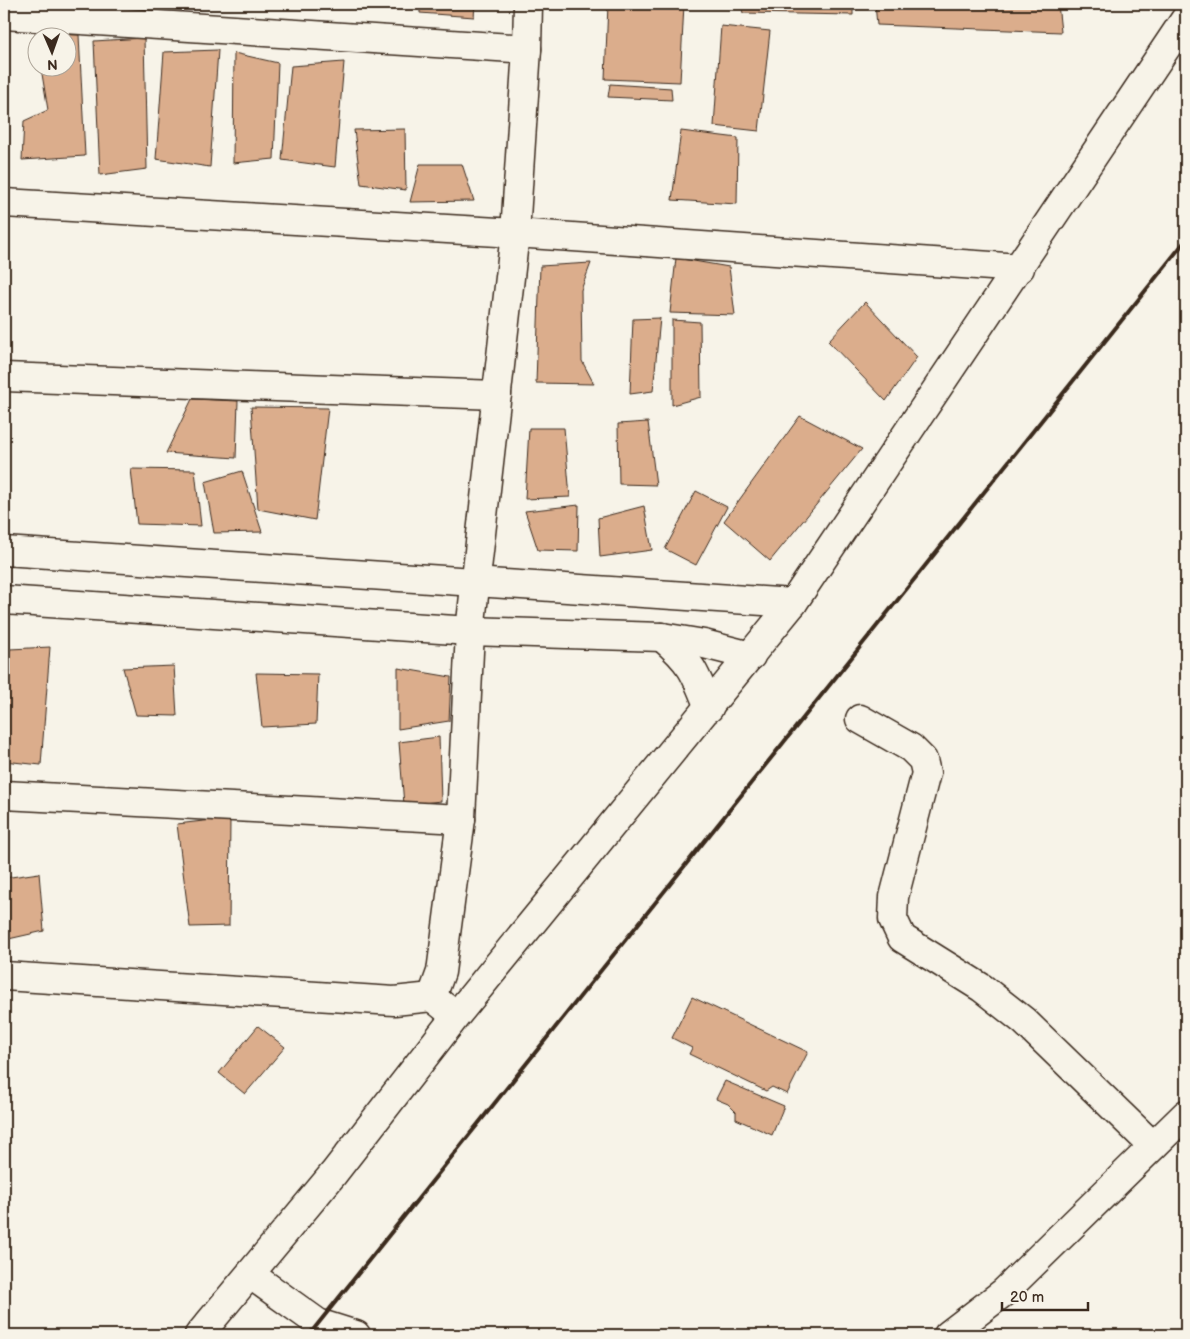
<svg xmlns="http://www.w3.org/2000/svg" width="1190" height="1339" viewBox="0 0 1190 1339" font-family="'Balsamiq Sans',sans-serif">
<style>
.building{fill:#dbad8c;stroke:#3b2a1e}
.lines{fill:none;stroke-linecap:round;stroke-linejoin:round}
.minor-casing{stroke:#3b2a1e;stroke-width:31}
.minor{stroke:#f7f3e8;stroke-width:28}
.rail{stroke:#3b2a1e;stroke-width:4}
</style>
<rect width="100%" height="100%" fill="#f7f3e8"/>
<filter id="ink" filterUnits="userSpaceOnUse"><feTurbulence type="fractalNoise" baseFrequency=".02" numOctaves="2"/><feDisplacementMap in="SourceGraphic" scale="10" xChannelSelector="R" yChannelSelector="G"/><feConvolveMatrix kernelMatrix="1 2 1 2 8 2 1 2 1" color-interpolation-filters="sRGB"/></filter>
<g filter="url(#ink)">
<g class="building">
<path d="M 420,4 L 475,4 L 474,17 L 420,13 Z"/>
<path d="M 608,4 L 684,4 L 680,82 L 605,79 Z"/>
<path d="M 741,4 L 853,4 L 853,15 L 743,13 Z"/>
<path d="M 875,4 L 1058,4 L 1061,32 L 877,25 Z"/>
<path d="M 721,26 L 770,31 L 759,131 L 714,126 Z"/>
<path d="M 36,34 L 79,35 L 85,156 L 22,160 L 24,121 L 48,110 L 41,68 L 68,68 L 68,38 L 38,38 L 38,45 Z"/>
<path d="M 144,38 L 147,169 L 100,175 L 94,41 Z"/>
<path d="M 218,50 L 210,167 L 156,159 L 164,52 Z"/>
<path d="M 234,53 L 278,63 L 274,159 L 233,163 Z"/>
<path d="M 344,62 L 335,167 L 282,160 L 291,66 Z"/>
<path d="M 610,84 L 671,88 L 672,100 L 608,97 Z"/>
<path d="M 405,129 L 406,190 L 361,184 L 354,130 Z"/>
<path d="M 681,131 L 738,138 L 737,204 L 672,200 Z"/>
<path d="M 420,164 L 462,164 L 474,201 L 410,202 Z"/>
<path d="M 676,258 L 729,267 L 735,315 L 670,313 Z"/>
<path d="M 591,263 L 581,290 L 582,361 L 594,384 L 536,383 L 540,266 Z"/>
<path d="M 865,302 L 917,357 L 886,401 L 828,341 Z"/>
<path d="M 660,318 L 653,391 L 630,394 L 633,319 Z"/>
<path d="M 672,320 L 700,322 L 701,397 L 672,405 Z"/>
<path d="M 192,399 L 238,401 L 236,458 L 166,453 Z"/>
<path d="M 251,407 L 328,408 L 315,520 L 258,509 Z"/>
<path d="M 800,416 L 862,449 L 770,561 L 724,521 Z"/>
<path d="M 648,422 L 656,485 L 619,484 L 618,424 Z"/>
<path d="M 529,428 L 564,428 L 570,497 L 525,499 Z"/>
<path d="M 131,469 L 195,470 L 201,526 L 137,524 Z"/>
<path d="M 242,471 L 262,532 L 214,533 L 205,482 Z"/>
<path d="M 696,491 L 727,507 L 696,565 L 665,549 Z"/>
<path d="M 579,505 L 578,551 L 538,550 L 525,511 Z"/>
<path d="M 644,506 L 652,550 L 600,557 L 598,518 Z"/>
<path d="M 50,647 L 41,765 L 4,761 L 4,681 L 10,649 Z"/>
<path d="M 174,666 L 177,716 L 136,715 L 123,668 Z"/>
<path d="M 398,668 L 451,677 L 449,721 L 398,729 Z"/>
<path d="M 256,673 L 318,674 L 316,724 L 262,727 Z"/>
<path d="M 439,737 L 441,801 L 404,805 L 399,742 Z"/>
<path d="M 230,818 L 229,926 L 190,927 L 177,824 Z"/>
<path d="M 39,873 L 44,931 L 4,940 L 4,878 Z"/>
<path d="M 692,997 L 808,1052 L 787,1094 L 772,1087 L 766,1091 L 689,1054 L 692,1048 L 672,1038 Z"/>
<path d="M 258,1026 L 285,1047 L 245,1094 L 219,1073 Z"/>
<path d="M 725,1081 L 784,1106 L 772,1135 L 736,1119 L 736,1112 L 728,1104 L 716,1099 Z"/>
</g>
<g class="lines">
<g class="minor-casing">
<g id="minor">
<path d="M 4,15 L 527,49"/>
<path d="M 4,203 L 515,233 L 1020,268"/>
<path d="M 4,377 L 497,395"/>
<path d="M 4,551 L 793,603"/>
<path d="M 4,600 L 470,631 L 662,637 L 704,644 L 751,656"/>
<path d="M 662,637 C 692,663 695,672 709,708"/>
<path d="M 860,719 L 911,748 L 923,760 L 926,773 L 894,897 L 893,919 L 902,938 L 982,988 L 1024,1021 L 1153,1146"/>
<path d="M 4,795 L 461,819"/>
<path d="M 4,976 L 394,1001 L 432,997 L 447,1009"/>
<path d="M 432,997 L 441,972 L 461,819 L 470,631 L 515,233 L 527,49 L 528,4"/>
<path d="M 251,1275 L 318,1323 L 356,1335"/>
<path d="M 199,1335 L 334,1173 L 456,1016 L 793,603 L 1186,18"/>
<path d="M 948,1335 L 1004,1292 L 1186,1114"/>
</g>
</g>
<use href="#minor" class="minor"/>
<path class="rail" d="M 309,1335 L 1186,240"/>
</g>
</g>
<rect width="1190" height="1339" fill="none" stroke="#f7f3e8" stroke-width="20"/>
<rect x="10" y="10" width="1170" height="1319" fill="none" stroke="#3b2a1e" stroke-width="2" filter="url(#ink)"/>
<g transform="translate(52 52) rotate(178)"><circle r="24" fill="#f7f3e8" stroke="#aca397"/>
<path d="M0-4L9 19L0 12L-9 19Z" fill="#3b2a1e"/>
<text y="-8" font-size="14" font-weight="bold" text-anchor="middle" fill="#3b2a1e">N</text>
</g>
<path d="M1002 1302v8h86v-8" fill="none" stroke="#3b2a1e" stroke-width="2.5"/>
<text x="1010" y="1302" font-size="15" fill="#3b2a1e" stroke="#f7f3e8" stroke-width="4" paint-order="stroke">20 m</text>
</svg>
